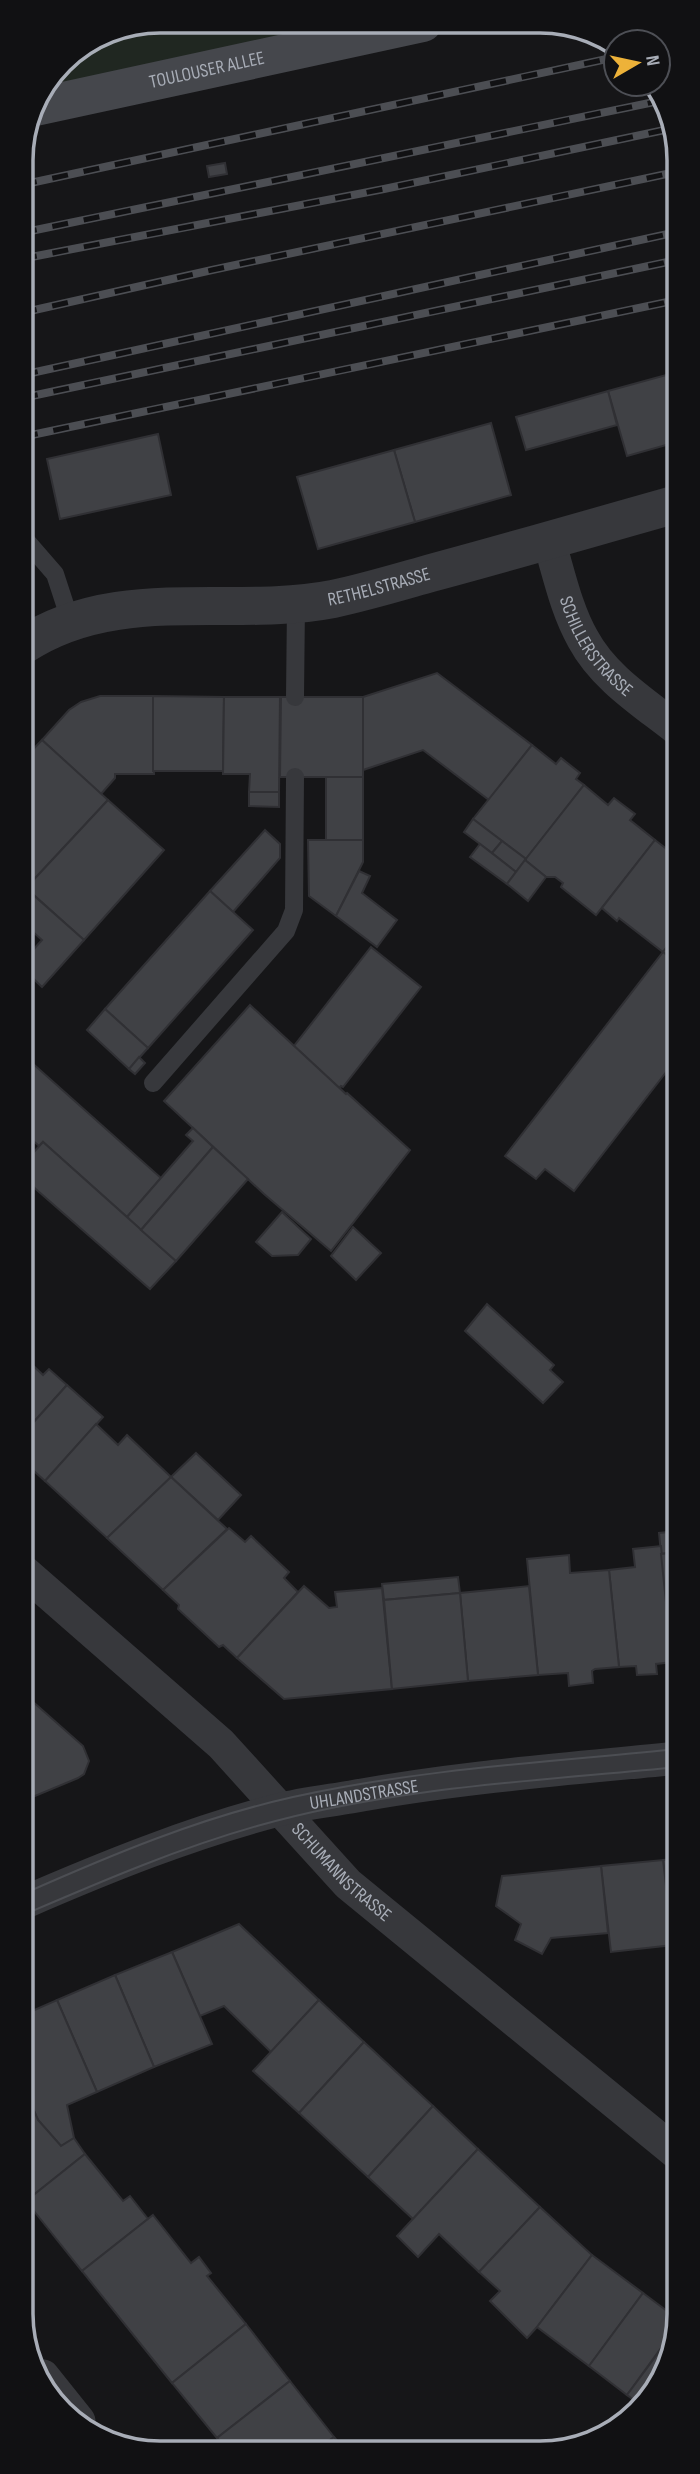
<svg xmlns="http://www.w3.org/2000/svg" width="700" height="2474" viewBox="0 0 700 2474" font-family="'Sofia Sans Condensed',sans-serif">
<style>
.green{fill:#202721}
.building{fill:#404145;stroke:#303034;stroke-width:2}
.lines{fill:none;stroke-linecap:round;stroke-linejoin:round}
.service{stroke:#37383c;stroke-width:18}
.minor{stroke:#37383c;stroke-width:33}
.tertiary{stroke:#37383c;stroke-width:38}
.secondary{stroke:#45474c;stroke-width:38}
.tram{stroke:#4c4e53;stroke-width:2}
.rail-casing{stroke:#4c4e53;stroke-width:8}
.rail{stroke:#111113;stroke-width:5;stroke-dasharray:16;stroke-linecap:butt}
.labels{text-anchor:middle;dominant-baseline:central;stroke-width:5;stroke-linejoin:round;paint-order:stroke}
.street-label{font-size:19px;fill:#a8adb7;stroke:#111113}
.rim{fill:none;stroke:#a8adb7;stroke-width:3.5}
</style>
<rect width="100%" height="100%" fill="#161618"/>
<path class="green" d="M 166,21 L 357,22 L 43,90 L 62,61 L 101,35 Z"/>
<g class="building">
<path d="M 225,163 L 227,174 L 209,177 L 207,166 Z"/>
<path d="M 677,372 L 677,442 L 627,456 L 608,391 Z"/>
<path d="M 608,391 L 617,425 L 526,450 L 516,417 Z"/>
<path d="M 491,423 L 511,495 L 415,522 L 394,450 Z"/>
<path d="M 158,434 L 171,495 L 60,519 L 47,459 Z"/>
<path d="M 394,450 L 415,522 L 318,549 L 297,477 Z"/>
<path d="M 437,673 L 532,745 L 489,800 L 423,750 L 363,770 L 363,697 Z"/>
<path d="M 100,696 L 153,696 L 154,774 L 115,774 L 115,778 L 101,794 L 42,740 L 69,710 L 81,702 Z"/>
<path d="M 153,696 L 224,697 L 223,771 L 153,771 Z"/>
<path d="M 224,697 L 280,697 L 279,792 L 249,792 L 250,774 L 223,774 Z"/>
<path d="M 281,697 L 363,697 L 363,777 L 280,777 Z"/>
<path d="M 42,740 L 108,800 L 26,888 L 22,885 L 22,761 Z"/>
<path d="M 532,745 L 556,764 L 561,758 L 580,773 L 576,779 L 584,785 L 526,859 L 473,819 Z"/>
<rect x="326" y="777" width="37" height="63"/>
<path d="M 584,785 L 608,805 L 614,798 L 635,814 L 630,820 L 655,840 L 596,915 L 561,887 L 563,883 L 555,877 L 546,877 L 525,860 Z"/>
<path d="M 249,792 L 279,792 L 279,807 L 249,806 Z"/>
<path d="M 108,800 L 164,850 L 84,940 L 26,888 Z"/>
<path d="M 473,819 L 502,841 L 492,853 L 464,832 Z"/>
<path d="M 265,830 L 280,844 L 280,858 L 233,912 L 210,891 Z"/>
<path d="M 308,840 L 363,840 L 363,862 L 336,916 L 309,896 Z"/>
<path d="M 655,840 L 677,857 L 677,934 L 663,952 L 619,918 L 617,921 L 602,908 Z"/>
<path d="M 502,841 L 526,859 L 516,872 L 492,853 Z"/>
<path d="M 480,844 L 516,872 L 507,884 L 470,857 Z"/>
<path d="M 525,860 L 546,877 L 528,901 L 507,884 Z"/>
<path d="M 359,871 L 370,876 L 362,893 L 397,920 L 377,947 L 336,916 Z"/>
<path d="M 22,885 L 84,940 L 42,987 L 22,968 L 22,962 L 42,940 L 22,922 Z"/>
<path d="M 210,891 L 253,930 L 148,1048 L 105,1009 Z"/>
<path d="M 677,934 L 677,963 L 663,952 Z"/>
<path d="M 371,947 L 421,987 L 343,1087 L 341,1086 L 339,1088 L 294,1046 Z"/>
<path d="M 663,952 L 677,963 L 677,1058 L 574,1191 L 545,1169 L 536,1179 L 505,1156 Z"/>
<path d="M 250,1005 L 346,1094 L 347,1093 L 410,1150 L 331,1251 L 264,1194 L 164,1101 Z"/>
<path d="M 105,1009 L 148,1048 L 129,1069 L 87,1030 Z"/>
<path d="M 22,1054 L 161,1178 L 127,1217 L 43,1142 L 39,1146 L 22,1131 Z"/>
<path d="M 139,1057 L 145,1063 L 135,1074 L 129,1069 Z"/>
<path d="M 193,1128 L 213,1147 L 141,1230 L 127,1217 L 193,1141 L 186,1135 Z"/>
<path d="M 43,1142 L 176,1261 L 150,1289 L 22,1177 L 22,1165 Z"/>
<path d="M 213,1147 L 248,1179 L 176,1261 L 141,1230 Z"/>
<path d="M 282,1212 L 311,1239 L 298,1255 L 272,1256 L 256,1242 Z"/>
<path d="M 353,1227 L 381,1253 L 356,1280 L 331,1256 Z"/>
<path d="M 487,1304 L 554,1365 L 550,1370 L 563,1382 L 543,1403 L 465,1331 Z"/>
<path d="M 23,1356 L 43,1375 L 49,1369 L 67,1385 L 23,1434 Z"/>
<path d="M 67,1385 L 103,1417 L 45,1481 L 23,1461 L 23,1434 Z"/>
<path d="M 96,1424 L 118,1445 L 127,1435 L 171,1477 L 107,1538 L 45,1481 Z"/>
<path d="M 196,1453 L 241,1495 L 218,1520 L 171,1477 Z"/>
<path d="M 171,1477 L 227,1529 L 163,1590 L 107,1538 Z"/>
<path d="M 229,1528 L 245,1542 L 251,1536 L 289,1572 L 284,1578 L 298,1592 L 237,1658 L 223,1645 L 219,1647 L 178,1609 L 179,1605 L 163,1590 Z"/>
<path d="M 678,1531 L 678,1552 L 661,1554 L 659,1533 Z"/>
<path d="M 661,1546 L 673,1662 L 656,1664 L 657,1674 L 637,1675 L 636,1666 L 619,1667 L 609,1570 L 635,1567 L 633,1549 Z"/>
<path d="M 678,1552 L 678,1659 L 672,1659 L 661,1554 Z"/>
<path d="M 569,1555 L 570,1573 L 609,1570 L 619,1667 L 595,1669 L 592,1671 L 593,1683 L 569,1686 L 568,1673 L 538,1675 L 527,1559 Z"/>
<path d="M 458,1577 L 460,1593 L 384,1600 L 382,1584 Z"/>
<path d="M 304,1586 L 329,1608 L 337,1607 L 335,1592 L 382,1588 L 392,1689 L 284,1699 L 237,1658 Z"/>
<path d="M 529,1586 L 538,1675 L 468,1681 L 460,1593 Z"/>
<path d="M 460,1593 L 468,1681 L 392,1689 L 384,1600 Z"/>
<path d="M 23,1693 L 83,1746 L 89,1761 L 84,1774 L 78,1778 L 23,1801 Z"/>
<path d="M 678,1859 L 678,1949 L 674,1950 L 663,1860 Z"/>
<path d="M 663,1860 L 673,1945 L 611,1952 L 601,1866 Z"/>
<path d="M 601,1866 L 608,1933 L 551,1938 L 542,1954 L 515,1940 L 521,1924 L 496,1906 L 502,1876 Z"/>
<path d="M 239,1924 L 319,2000 L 271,2052 L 224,2006 L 200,2016 L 172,1952 Z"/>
<path d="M 172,1952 L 212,2044 L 154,2067 L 115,1975 Z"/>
<path d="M 115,1975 L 154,2067 L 97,2092 L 57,2000 Z"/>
<path d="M 57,2000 L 97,2092 L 67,2105 L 74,2138 L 61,2146 L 38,2120 L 23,2086 L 23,2015 Z"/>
<path d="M 319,2000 L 364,2042 L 299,2113 L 253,2071 Z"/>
<path d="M 364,2042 L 433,2106 L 368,2177 L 299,2113 Z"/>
<path d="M 23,2086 L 38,2120 L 61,2146 L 74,2138 L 85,2154 L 26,2201 L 23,2197 Z"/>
<path d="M 433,2106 L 478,2149 L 413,2219 L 368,2177 Z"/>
<path d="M 478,2149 L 540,2207 L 479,2272 L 439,2234 L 418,2257 L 397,2236 Z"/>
<path d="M 85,2154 L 123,2201 L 130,2196 L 148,2219 L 82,2271 L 26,2201 Z"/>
<path d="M 540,2207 L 592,2255 L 537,2327 L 527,2338 L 490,2301 L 500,2291 L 479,2272 Z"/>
<path d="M 153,2215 L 191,2263 L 199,2257 L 211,2273 L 207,2276 L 246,2324 L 172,2383 L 82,2271 Z"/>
<path d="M 592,2255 L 643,2293 L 589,2366 L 537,2327 Z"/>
<path d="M 643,2293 L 679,2320 L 679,2323 L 627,2395 L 589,2366 Z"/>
<path d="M 246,2324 L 290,2381 L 217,2438 L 172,2383 Z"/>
<path d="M 676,2329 L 644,2406 L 643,2407 L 627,2395 Z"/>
<path d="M 290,2381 L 334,2437 L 317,2450 L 227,2450 L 217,2438 Z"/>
<path d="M 334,2437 L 345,2450 L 317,2450 Z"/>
</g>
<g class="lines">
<g class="service">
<path d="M 22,536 L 55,574 L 71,623"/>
<path d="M 295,697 L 296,604"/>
<path d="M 153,1083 L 286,931 L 294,910 L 295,777"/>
</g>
<g class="minor">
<path id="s1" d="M 549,541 C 559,574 566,609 583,639 C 604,678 643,702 677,729"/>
<path id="s2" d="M 23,1571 L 221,1744 L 348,1884 L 679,2155"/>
<path id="s3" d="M 23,1903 C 106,1867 190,1833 278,1810 C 301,1804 327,1801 351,1797 C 459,1777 569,1769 678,1758"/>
<path d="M 43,2376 L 79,2421"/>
</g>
<path class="tertiary" id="s4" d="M 22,646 C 117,583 229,619 333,599 C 366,592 399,582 431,573 C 513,551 595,527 677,504"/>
<path class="secondary" id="s5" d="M 31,108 L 423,23"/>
<g class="tram">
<path d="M 23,1894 C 111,1855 199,1818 293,1797 C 419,1769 550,1762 678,1749"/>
<path d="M 23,1915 C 100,1882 176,1849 257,1826 C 393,1787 538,1781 678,1767"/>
</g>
<g class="rail-casing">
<g id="rail">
<path d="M 21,185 L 616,57"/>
<path d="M 21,233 L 659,101"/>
<path d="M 21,259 L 384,189 L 674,128"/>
<path d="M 21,313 L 212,270 L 676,172"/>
<path d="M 22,375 L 677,232"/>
<path d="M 22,398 L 677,260"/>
<path d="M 22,437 L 677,300"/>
</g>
</g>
<use href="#rail" class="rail"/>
</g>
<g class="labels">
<g class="street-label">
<text stroke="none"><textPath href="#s5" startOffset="180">TOULOUSER ALLEE</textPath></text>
<text stroke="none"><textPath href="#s4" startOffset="366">RETHELSTRASSE</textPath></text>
<text stroke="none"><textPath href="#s1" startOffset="117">SCHILLERSTRASSE</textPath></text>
<text stroke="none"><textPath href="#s3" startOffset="359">UHLANDSTRASSE</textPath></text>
<text stroke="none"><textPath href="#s2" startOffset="439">SCHUMANNSTRASSE</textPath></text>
</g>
</g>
<path d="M0 0H700V2474H0ZM160 33H540A127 127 0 0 1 667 160V2314A127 127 0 0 1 540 2441H160A127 127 0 0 1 33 2314V160A127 127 0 0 1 160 33Z" fill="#111113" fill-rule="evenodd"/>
<path class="rim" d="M160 33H540A127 127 0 0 1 667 160V2314A127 127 0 0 1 540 2441H160A127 127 0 0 1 33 2314V160A127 127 0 0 1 160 33Z"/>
<g transform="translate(637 63) rotate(81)"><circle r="33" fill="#111113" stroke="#4d4f55" stroke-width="2"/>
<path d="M0-5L12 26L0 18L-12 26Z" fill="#edb239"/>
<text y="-10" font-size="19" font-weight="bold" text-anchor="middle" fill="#a8adb7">N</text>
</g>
</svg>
